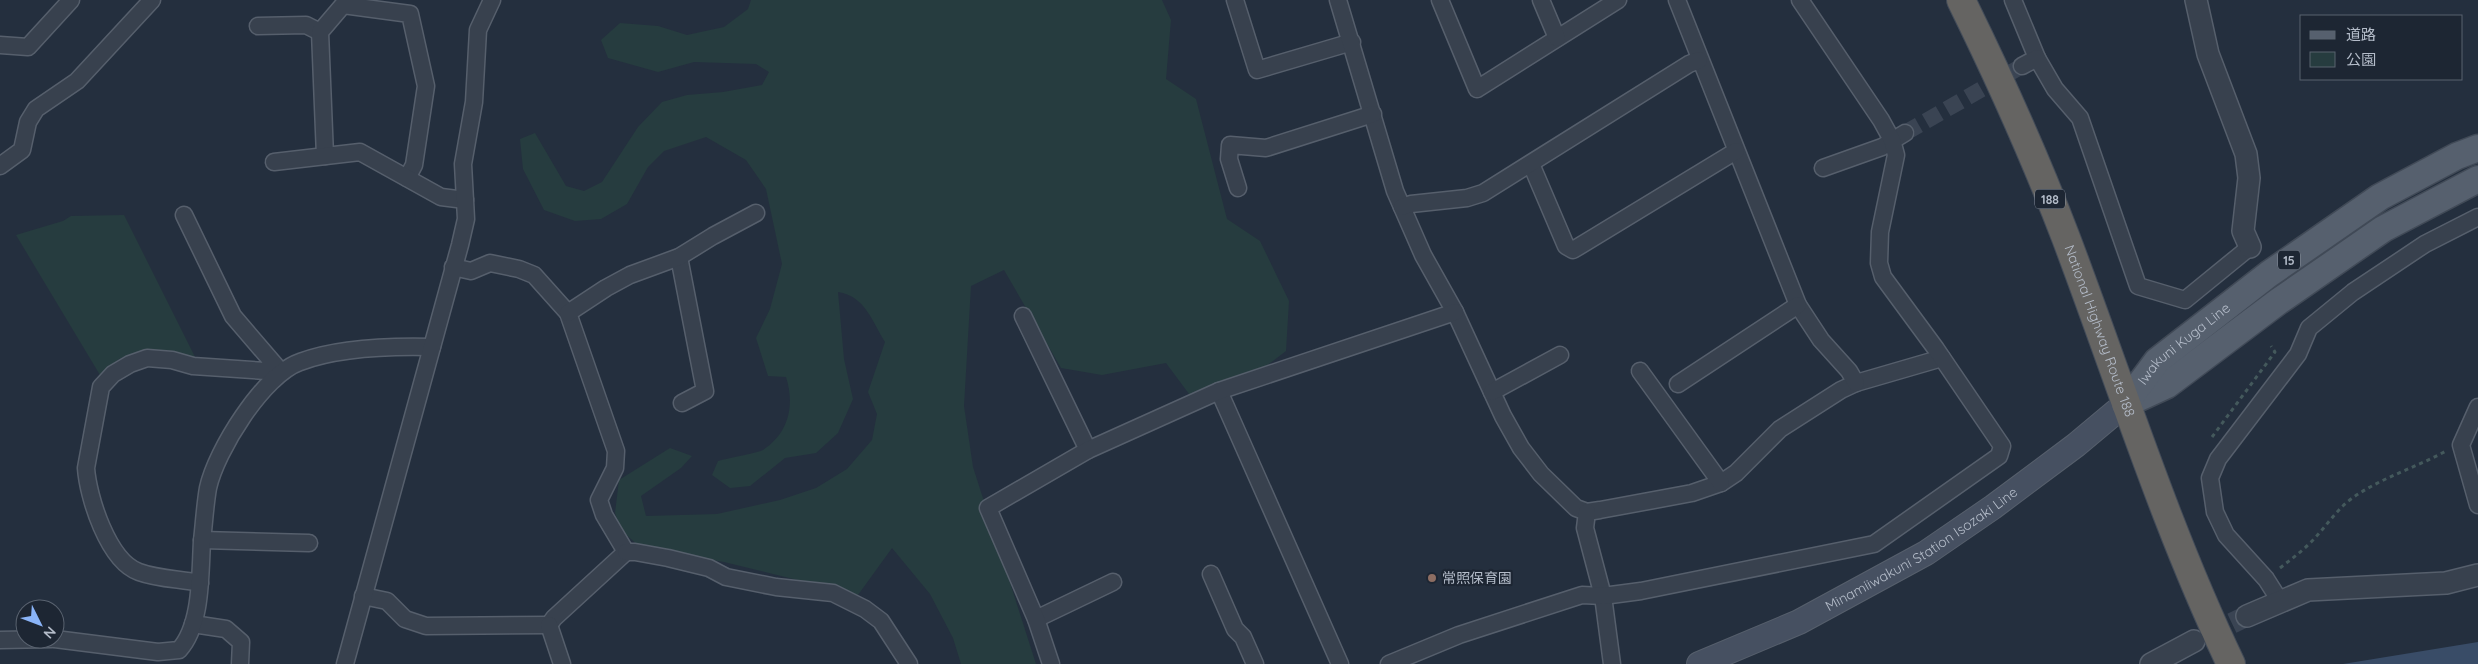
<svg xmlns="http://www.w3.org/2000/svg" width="2478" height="664" viewBox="0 0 2478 664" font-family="Quicksand,'Noto Sans JP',sans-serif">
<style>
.green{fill:#263c3f}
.water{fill:#394c67}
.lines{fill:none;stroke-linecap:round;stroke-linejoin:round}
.minor-tunnel{stroke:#3a4453;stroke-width:16;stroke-dasharray:16 8;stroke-linecap:butt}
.tertiary-tunnel{stroke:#3a4453;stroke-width:21;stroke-dasharray:21 11;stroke-linecap:butt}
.minor-casing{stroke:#565f6c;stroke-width:19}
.tertiary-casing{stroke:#565f6c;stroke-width:24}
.secondary-casing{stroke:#565f6c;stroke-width:26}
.primary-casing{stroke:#414a57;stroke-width:29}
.trunk-casing{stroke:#434c59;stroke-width:30}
.path{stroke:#44595c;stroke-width:3;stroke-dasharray:4 4;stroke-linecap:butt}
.minor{stroke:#38414e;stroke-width:16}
.tertiary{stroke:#38414e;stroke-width:21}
.secondary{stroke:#465061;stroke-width:24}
.primary{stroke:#56606e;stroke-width:26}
.trunk{stroke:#656462;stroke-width:28}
.education-dot{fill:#8d6e63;stroke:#1d2633;stroke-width:2}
.labels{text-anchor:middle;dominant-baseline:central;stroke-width:4.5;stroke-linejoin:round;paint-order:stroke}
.shield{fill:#1d2633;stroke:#878f9c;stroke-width:1}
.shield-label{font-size:12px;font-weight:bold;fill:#b4bcc9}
.street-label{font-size:14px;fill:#b4bcc9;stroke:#1d2633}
.poi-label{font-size:14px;fill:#b4bcc9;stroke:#1d2633;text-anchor:start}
</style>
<rect width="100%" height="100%" fill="#242f3e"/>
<g class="green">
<path d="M 751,0 L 1162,0 L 1171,20 L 1166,79 L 1196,99 L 1227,219 L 1260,241 L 1289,301 L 1286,351 L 1257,373 L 1192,398 L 1166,363 L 1102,375 L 1061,368 L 1004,270 L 971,286 L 964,406 L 973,467 L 1036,664 L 961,664 L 953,638 L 930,594 L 892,548 L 858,595 L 724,562 L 641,548 L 621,530 L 615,513 L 619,480 L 670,448 L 692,456 L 681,468 L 641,496 L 646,516 L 717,514 L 780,500 L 816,488 L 847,469 L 872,440 L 877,414 L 868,392 L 885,342 C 872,321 865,296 838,292 L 844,359 L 853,399 L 838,433 L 816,453 L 785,458 L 750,486 L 730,488 L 712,475 L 718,461 C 728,458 758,453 763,450 C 789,433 795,405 786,377 L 768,376 L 756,338 L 770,309 L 782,264 L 766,189 L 746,160 L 706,137 L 664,151 L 648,167 L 627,204 L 601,219 L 575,221 L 544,210 L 523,169 L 520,139 L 535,133 L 566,186 L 584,191 L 602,182 L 638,127 L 662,102 L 687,95 L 723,92 L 762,85 L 769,72 L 756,64 L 694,62 L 658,72 L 608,58 L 601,40 L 620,23 L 658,26 L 687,35 L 724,27 L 748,9 Z"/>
<path d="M 124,215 L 196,359 L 148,352 L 119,359 L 100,375 L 16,235 L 63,221 L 71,216 Z"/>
</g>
<path class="water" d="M 2478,642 L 2478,664 L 2343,664 Z"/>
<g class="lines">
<path class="minor-tunnel" d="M 1905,133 L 2022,66"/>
<path class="tertiary-tunnel" d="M 2203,637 L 2247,616"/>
<g class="minor-casing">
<g id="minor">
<path d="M 1235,0 L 1257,70 L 1352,42"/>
<path d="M 1338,0 L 1395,191 L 1423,255 L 1455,312 L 1503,416 L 1521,448 L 1541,474 L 1576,508 L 1587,512 L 1600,510 L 1692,493 L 1721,483 L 1736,473 L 1780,429 L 1841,390 L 1856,383 L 1942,358"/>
<path d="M 1440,0 L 1477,89 L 1618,0"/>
<path d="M 1541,0 L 1557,38"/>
<path d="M 1677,0 L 1798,305 L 1821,340 L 1849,371 L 1856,383"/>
<path d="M 2013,0 L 2037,58"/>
<path d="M 258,26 L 306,25 L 320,32"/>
<path d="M 0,45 L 28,47 L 71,0"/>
<path d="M 2022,66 L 2037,58 L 2055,89 L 2080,118 L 2138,286 L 2185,300 L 2250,247"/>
<path d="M 325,156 L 320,32 L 343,5 L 410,14 L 426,86 L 414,165 L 407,178"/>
<path d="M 274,162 L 360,152 L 441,197 L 465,200"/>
<path d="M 1531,164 L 1566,246 L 1573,250 L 1736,151"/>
<path d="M 0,166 L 22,150 L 28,122 L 36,109 L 77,81 L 152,0"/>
<path d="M 1823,168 L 1882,147 L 1905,133"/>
<path d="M 1238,188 L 1229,159 L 1230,145 L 1266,148 L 1373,114"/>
<path d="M 1402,207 L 1411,204 L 1467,198 L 1483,193 L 1689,64 L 1699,60"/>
<path d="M 184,215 L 233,316 L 281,372 L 193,366 L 172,360 L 147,358 L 130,364 L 113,374 L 101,387 L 86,468 C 88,497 108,561 139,572 C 158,579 180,579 200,583"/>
<path d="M 679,257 L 705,391 L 682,403"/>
<path d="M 453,267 L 471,271 L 490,263 L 519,269 L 534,275 L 568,313 L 616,451 L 615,468 L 599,500 L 604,515 L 626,552 L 554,618 L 549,625"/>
<path d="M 568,313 L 606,288 L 630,275 L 679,257 L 713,236 L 756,213"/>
<path d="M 1023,316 L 1088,450"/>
<path d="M 1640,371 L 1721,483"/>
<path d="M 1678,384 L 1798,305"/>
<path d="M 1219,391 L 1340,664"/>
<path d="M 1492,392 L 1560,355"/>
<path d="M 2478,407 L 2461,445 L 2478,505"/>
<path d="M 1587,512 L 1585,528 L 1603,596 L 1612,664"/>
<path d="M 202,540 L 309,543"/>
<path d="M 626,552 L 635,552 L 668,558 L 709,568 L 726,577 L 776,587 L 833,593 L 865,609 L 881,621 L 909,664"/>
<path d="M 1211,574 L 1235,629 L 1243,637 L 1255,664"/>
<path d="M 363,596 L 387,601 L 405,619 L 426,626 L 549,625"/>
<path d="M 2280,601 L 2266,579 L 2226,535 L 2215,512 L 2210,478 L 2218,459 L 2298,354 L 2309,328 L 2353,292 L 2425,244 L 2478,217"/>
<path d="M 1036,619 L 1113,582"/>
<path d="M 193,624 L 226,629 L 241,642 L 240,664"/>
<path d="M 549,625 L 562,664"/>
<path d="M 55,639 L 158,652 L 179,650 C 202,625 200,574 202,541 C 204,524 205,505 208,488 C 216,451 263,375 300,362 C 337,348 392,346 432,347"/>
<path d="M 0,640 L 52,639"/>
<path d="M 345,664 L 460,245 L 466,219 L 463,164 L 474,102 L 478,30 L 492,0"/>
<path d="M 1051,664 L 1036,619 L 988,508 L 1088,450 L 1219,391 L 1455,312"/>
<path d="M 1389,664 L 1459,635 L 1582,595 L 1603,596 L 1641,591 L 1874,544 L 1999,456 L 2002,446 L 1936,349 L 1883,277 L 1879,263 L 1880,232 L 1896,155 L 1892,140 L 1881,120 L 1800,0"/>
</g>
</g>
<g class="tertiary-casing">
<g id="tertiary">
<path d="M 2196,0 L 2208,54 L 2246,154 L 2249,178 L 2243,231 L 2250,247"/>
<path d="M 2247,616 L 2308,590 L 2446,583 L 2478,575"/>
<path d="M 2151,664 L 2194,641"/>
</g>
</g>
<g class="secondary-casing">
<g id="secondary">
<path id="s1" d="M 1699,664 L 1799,622 L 1926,553 L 1993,507 L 2076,445 L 2125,404"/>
</g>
</g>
<g class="primary-casing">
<g id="primary">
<path d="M 2128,403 L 2167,385 L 2279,301 L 2383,229 L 2478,179"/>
<path id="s2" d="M 2125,404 L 2157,361 L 2269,274 L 2380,197 L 2457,156 L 2478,148"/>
</g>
</g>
<g class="trunk-casing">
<g id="trunk">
<path id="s3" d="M 1961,0 C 1999,77 2035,157 2066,238 C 2120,381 2165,526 2231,664"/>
</g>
</g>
<g class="path">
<path d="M 2212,437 L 2275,352 L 2271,346"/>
<path d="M 2280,568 C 2290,560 2300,553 2309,544 C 2324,530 2334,512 2351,499 C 2380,478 2415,468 2446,451"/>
</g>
<use href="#minor" class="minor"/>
<use href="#tertiary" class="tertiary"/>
<use href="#secondary" class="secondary"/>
<use href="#primary" class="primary"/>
<use href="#trunk" class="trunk"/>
</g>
<circle class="education-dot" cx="1432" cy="578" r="5"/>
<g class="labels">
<g class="shield">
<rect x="2035" y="189.5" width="30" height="19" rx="4"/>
<rect x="2278" y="250.5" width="22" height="19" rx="4"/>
</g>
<g class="shield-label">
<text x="2050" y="199">188</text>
<text x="2289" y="260">15</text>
</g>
<g class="street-label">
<text stroke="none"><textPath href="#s3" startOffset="359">National Highway Route 188</textPath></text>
<text stroke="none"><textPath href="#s2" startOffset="85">Iwakuni Kuga Line</textPath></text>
<text stroke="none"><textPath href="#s1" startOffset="251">Minamiiwakuni Station Isozaki Line</textPath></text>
</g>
<g class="poi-label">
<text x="1442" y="578">常照保育園</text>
</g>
</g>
<rect x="2300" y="15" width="162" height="65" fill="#1d2633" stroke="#59626f"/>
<rect x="2310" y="31" width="25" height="8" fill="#56606e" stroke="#59626f"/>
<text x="2346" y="40" font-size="15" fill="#b4bcc9">道路</text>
<rect x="2310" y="52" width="25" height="15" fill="#263c3f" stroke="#59626f"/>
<text x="2346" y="65" font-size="15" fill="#b4bcc9">公園</text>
<g transform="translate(40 624) rotate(132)"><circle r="24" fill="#1d2633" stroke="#59626f"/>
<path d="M0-4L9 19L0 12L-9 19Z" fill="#8ab4f8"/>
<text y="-8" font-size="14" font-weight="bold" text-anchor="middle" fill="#b4bcc9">N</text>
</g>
</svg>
